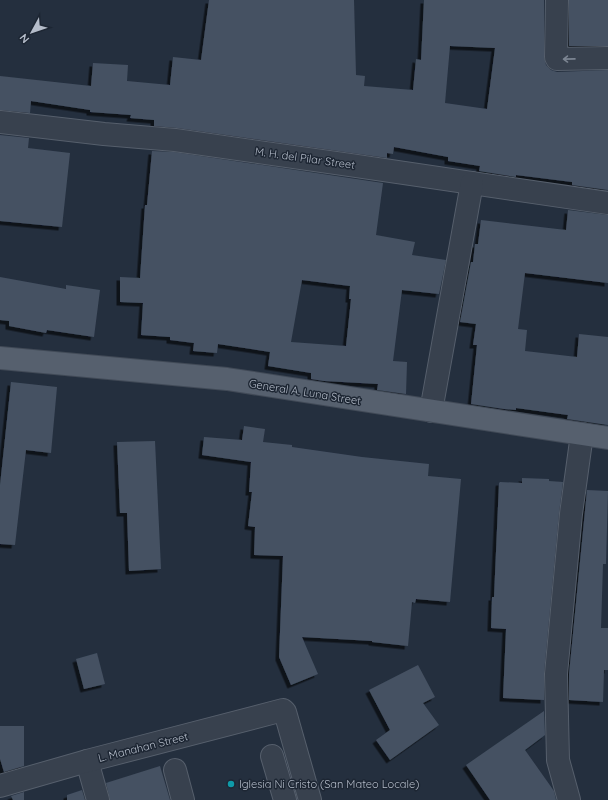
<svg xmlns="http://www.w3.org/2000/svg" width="608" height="800" viewBox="0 0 608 800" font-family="Quicksand,sans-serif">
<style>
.building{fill:#455162;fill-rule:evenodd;filter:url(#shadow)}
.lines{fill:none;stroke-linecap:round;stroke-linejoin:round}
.minor-casing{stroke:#565f6c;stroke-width:24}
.major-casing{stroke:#414a57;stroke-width:24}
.minor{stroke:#38414e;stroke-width:22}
.major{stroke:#56606e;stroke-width:22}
.oneway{stroke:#7c8592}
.culture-dot{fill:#0f9aa8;stroke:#1d2633;stroke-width:1.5}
.labels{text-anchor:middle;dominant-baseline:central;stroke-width:3;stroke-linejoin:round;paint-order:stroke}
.street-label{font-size:11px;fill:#b4bcc9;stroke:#1d2633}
.poi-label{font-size:11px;fill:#b4bcc9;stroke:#1d2633;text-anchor:start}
</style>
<defs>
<filter id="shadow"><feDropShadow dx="-3.5" dy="3.5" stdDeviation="0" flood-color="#0009"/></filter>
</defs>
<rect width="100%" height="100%" fill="#242f3e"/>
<g class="building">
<path d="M 209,0 L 354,0 L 356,75 L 365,76 L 364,86 L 413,90 L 416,59 L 421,60 L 424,0 L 544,0 L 544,57 L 546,65 L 551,70 L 557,72 L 608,70 L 608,190 L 572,185 L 572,182 L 516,175 L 516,177 L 479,171 L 480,166 L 448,161 L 448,157 L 394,147 L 393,154 L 387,153 L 387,158 L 177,128 L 154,126 L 154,120 L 130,118 L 131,115 L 90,112 L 90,110 L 31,101 L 30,113 L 0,110 L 0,76 L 91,86 L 93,63 L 128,65 L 127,81 L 170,85 L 173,57 L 201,60 ZM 450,46 L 495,48 L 487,109 L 445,103 Z"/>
<rect x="569" y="0" width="39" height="46"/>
<path d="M 0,135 L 29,138 L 28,148 L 70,153 L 62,227 L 0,221 Z"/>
<path d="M 152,151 L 174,152 L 383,183 L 376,235 L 415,242 L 412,255 L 446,260 L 439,294 L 402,290 L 393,361 L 407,362 L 406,394 L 377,390 L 378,384 L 324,381 L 311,379 L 311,373 L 268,366 L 270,352 L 218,344 L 217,353 L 193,351 L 194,343 L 170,340 L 170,337 L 141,335 L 143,303 L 120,302 L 120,277 L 140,278 L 145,205 L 147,205 ZM 302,280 L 350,286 L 349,299 L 351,299 L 346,346 L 291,342 Z"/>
<path d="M 568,210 L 608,215 L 608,283 L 525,273 L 518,329 L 527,330 L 525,351 L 577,357 L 579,334 L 608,337 L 608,425 L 567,419 L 568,415 L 516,408 L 516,410 L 504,409 L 471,404 L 477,345 L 473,345 L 476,324 L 460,322 L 471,262 L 473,262 L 475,244 L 478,244 L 481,220 L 566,230 Z"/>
<path d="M 0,277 L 66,289 L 66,285 L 100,290 L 94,337 L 47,330 L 46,333 L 9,326 L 9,321 L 0,320 Z"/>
<path d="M 11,382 L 57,387 L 51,453 L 26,450 L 15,545 L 0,544 L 0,485 Z"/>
<path d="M 244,426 L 265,429 L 263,442 L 292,445 L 292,447 L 362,457 L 429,464 L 428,476 L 461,479 L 450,602 L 416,599 L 415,603 L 412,602 L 408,646 L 372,642 L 372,641 L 302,637 L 318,674 L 291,685 L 279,657 L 283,556 L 254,555 L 255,527 L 248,526 L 252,492 L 249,492 L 251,462 L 202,455 L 204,437 L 242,440 Z"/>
<path d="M 155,441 L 161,569 L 129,571 L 127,513 L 120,513 L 117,442 Z"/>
<path d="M 522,478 L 549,479 L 549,481 L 563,482 L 559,513 L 544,673 L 544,700 L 503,698 L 506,629 L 491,628 L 492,597 L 494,597 L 499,483 L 500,482 L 522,483 Z"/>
<path d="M 587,490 L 608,491 L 606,564 L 603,564 L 601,628 L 608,628 L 608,670 L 604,670 L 603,702 L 569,700 L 569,674 Z"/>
<path d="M 97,653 L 105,684 L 84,689 L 76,659 Z"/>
<path d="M 418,665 L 435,697 L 423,703 L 439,725 L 390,760 L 376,740 L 390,730 L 369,690 Z"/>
<path d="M 544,711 L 545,735 L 525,750 L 554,791 L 556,800 L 490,800 L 466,765 Z"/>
<path d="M 0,726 L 24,726 L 24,766 L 4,772 L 0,759 Z"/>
<path d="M 160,766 L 170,800 L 110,800 L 106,783 Z"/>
<path d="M 82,790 L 85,800 L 67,800 L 67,795 Z"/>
<path d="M 24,792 L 24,800 L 13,800 L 11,796 Z"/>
</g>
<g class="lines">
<g class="minor-casing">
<g id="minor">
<path d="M 557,0 L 556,57 L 557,59 L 608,58"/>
<path d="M 0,122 L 104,134 L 175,140 L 350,165 L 608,203"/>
<path d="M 431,411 L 472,183"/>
<path d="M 272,756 L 285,800"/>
<path d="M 87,761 L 98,800"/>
<path d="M 175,770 L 183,800"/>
<path d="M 0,786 L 87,761 L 283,710 L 285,712 L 310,800"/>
<path d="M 569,800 L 558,760 L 556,674 L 571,514 L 582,434"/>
</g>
</g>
<g class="major-casing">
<path id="major" d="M 0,358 L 227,379 L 608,438"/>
</g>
<use href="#minor" class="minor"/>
<use href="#major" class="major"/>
</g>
<defs><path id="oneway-shaft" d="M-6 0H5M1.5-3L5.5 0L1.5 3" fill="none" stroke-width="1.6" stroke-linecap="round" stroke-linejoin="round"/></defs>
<use class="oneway" href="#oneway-shaft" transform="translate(569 59) rotate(179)"/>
<circle class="culture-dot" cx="231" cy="784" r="4"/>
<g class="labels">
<g class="street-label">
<text transform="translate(305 158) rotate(8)">M. H. del Pilar Street</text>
<text transform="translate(305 392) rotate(9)">General A. Luna Street</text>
<text transform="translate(143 747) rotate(-14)">L. Manahan Street</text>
</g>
<g class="poi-label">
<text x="239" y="784">Iglesia Ni Cristo (San Mateo Locale)</text>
</g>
</g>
<g transform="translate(32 32) rotate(230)" stroke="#1d2633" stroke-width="3" paint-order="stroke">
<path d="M0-3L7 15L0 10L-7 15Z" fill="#b4bcc9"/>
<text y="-6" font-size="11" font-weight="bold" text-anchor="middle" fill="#b4bcc9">N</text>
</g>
</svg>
